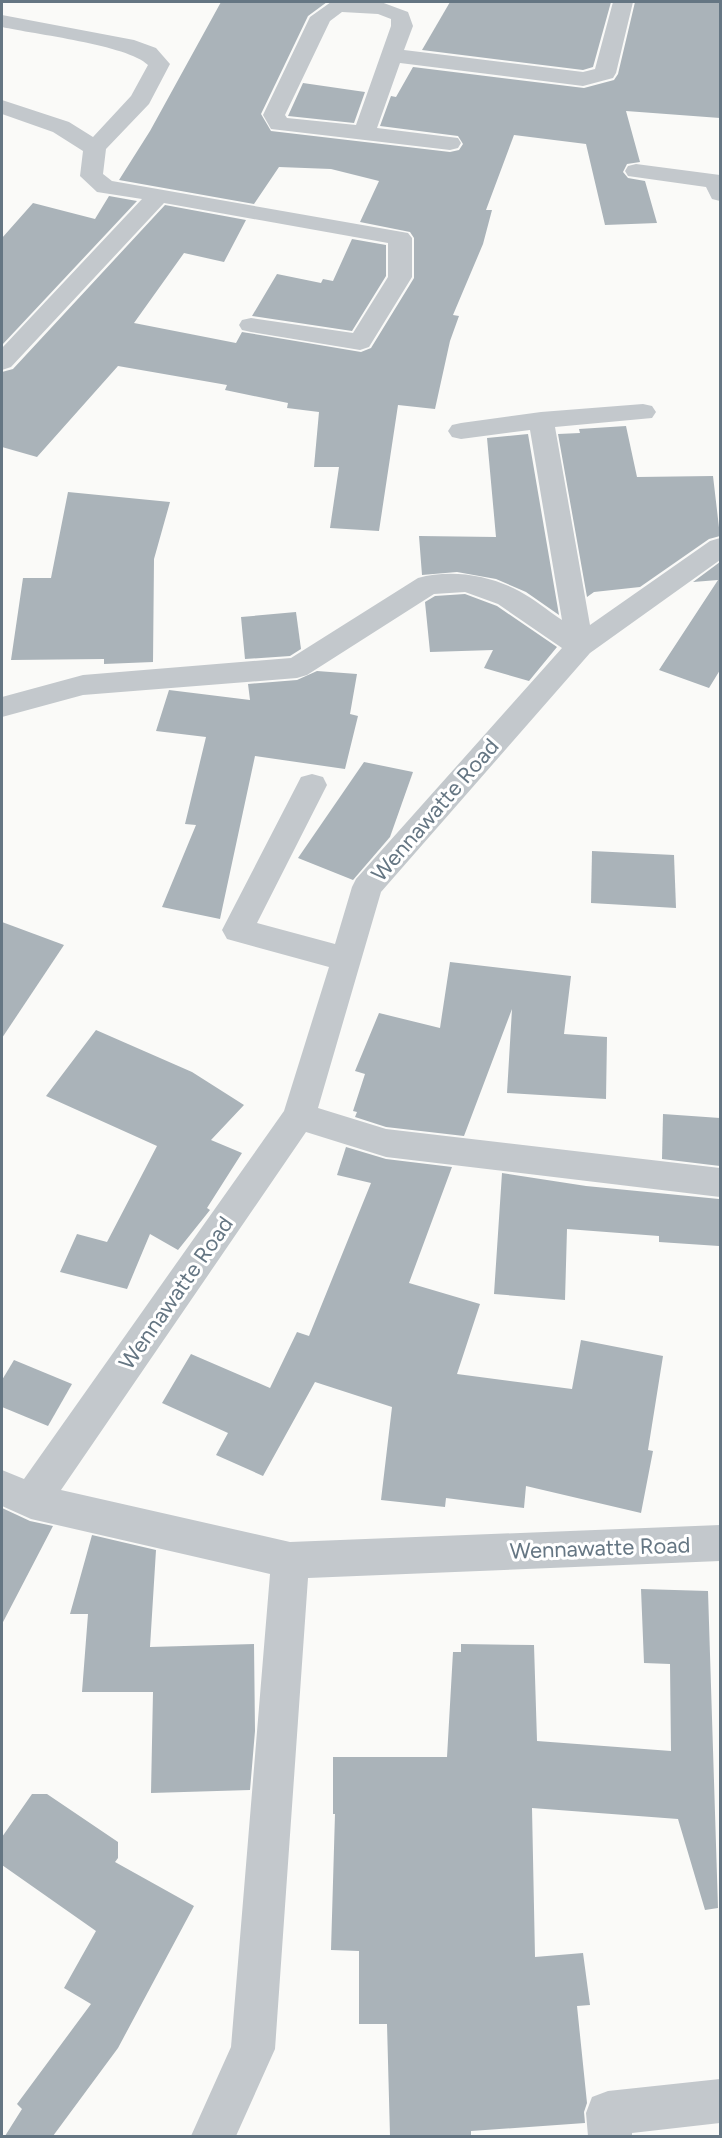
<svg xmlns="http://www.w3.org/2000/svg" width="722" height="2138" viewBox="0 0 722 2138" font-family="Figtree,sans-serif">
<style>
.building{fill:#aab3b9}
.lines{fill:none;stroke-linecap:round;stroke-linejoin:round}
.minor{fill:#c3c8cc;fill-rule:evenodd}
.labels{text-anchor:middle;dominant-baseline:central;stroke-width:6;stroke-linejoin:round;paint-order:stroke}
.street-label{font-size:22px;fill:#657683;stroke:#fff}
</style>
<rect width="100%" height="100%" fill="#fafaf8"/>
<g class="building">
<path d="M 221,2 L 327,2 L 308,16 L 261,114 L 271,131 L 450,152 L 459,150 L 463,144 L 458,136 L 380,126 L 391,96 L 396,97 L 413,67 L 584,88 L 614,80 L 618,74 L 635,2 L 720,2 L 720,118 L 626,111 L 640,162 L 627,164 L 623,172 L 628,178 L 645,181 L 657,223 L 605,225 L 586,144 L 514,135 L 486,210 L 492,210 L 483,244 L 453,315 L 459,316 L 450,341 L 435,409 L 398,405 L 379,531 L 330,528 L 339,467 L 314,467 L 319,412 L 287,408 L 288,403 L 225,390 L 227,385 L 118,366 L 37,457 L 2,447 L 2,372 L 13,369 L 165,205 L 246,220 L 224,262 L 184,253 L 134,323 L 236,343 L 242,332 L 361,352 L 371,348 L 414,278 L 414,238 L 410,232 L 360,222 L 379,181 L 331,169 L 279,167 L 254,204 L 119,180 L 150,131 Z"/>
<path d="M 450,2 L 611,2 L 593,67 L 583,70 L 422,50 Z"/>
<path d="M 303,83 L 365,92 L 354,123 L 288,116 Z"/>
<path d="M 109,196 L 137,201 L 2,345 L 2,238 L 33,203 L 95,219 Z"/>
<path d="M 352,239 L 386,245 L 386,276 L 352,331 L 252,316 L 277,274 L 321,283 L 323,279 L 333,281 Z"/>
<path d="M 626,426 L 637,477 L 713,476 L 720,536 L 709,539 L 640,587 L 594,592 L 587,597 L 558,434 L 580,433 L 579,429 Z"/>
<path d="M 528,434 L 559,615 L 526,592 L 496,579 L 457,572 L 422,575 L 419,536 L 496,537 L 487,438 Z"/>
<path d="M 68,492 L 170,502 L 154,559 L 153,662 L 104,664 L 104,659 L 11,660 L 23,578 L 51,578 Z"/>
<path d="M 720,562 L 720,670 L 709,688 L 659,670 L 718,580 L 693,582 Z"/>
<path d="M 465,594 L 497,606 L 557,647 L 529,681 L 484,668 L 493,650 L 430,652 L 425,602 L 435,596 Z"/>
<path d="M 296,612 L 301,649 L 290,656 L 245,659 L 241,617 Z"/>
<path d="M 317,671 L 357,674 L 350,714 L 358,716 L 345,769 L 255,756 L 220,919 L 162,907 L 196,825 L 185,824 L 206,737 L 156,731 L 169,690 L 250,700 L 248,684 L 297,680 Z"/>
<path d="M 364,762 L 413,772 L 390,837 L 353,880 L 298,858 Z"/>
<path d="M 592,851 L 674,855 L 676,908 L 591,903 Z"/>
<path d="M 2,922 L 64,945 L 2,1038 Z"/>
<path d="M 450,962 L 571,976 L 564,1034 L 607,1037 L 606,1099 L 507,1093 L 512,1009 L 464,1136 L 386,1127 L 355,1117 L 357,1112 L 353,1111 L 365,1074 L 355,1071 L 379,1013 L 440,1028 Z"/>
<path d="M 96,1030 L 192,1072 L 244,1105 L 211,1140 L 242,1153 L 207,1208 L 210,1210 L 178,1250 L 150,1234 L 127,1289 L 60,1272 L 77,1234 L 107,1242 L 157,1146 L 46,1096 Z"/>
<path d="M 663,1114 L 720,1118 L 720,1166 L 662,1159 Z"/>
<path d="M 346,1147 L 386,1159 L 452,1167 L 409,1283 L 480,1304 L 457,1374 L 572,1389 L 581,1340 L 663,1356 L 648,1450 L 653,1451 L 641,1513 L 526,1486 L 524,1508 L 446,1498 L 445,1507 L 381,1500 L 392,1407 L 315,1382 L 263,1476 L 216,1455 L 228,1433 L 162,1403 L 191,1354 L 270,1388 L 297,1332 L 309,1336 L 371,1183 L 337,1175 Z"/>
<path d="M 502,1173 L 586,1186 L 719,1199 L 719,1246 L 659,1242 L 659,1236 L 567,1229 L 565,1300 L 494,1294 Z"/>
<path d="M 14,1360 L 72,1384 L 48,1426 L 2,1407 L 2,1380 Z"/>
<path d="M 2,1508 L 30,1521 L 53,1526 L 2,1624 Z"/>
<path d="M 92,1535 L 156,1550 L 150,1647 L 254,1644 L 255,1731 L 250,1790 L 151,1793 L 153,1692 L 82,1692 L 88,1614 L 70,1614 Z"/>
<path d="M 641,1589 L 708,1591 L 718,1908 L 705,1910 L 678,1819 L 532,1808 L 535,1957 L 583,1953 L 590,2005 L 577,2006 L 587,2103 L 584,2112 L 585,2123 L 471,2131 L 471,2136 L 390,2136 L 387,2024 L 359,2024 L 359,1951 L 331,1950 L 335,1814 L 333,1814 L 333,1757 L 447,1757 L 453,1652 L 461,1652 L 461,1644 L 534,1645 L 537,1741 L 671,1751 L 670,1664 L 644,1663 Z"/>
<path d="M 32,1794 L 47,1794 L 118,1842 L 118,1858 L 115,1862 L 194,1906 L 118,2048 L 53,2136 L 5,2136 L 22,2109 L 17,2104 L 91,2004 L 64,1988 L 96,1931 L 2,1865 L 2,1837 Z"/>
</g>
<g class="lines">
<g class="minor">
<path d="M 331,2 L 381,2 L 408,12 L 413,26 L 404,50 L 583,72 L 595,69 L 613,2 L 633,2 L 616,73 L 613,78 L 583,86 L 400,63 L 377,128 L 458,138 L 461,143 L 458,148 L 450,150 L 271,129 L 263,115 L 310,17 ZM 342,12 L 378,14 L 391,19 L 391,26 L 356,125 L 287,118 L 285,115 L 330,21 Z"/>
<path d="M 2,15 L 134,40 L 156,48 L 170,64 L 149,104 L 106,149 L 103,174 L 112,181 L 408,233 L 412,238 L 412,277 L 369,347 L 360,350 L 251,332 L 242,330 L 239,325 L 242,320 L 251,318 L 353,333 L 388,277 L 388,243 L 164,203 L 11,367 L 2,370 L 2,348 L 142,199 L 97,192 L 80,176 L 83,151 L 53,132 L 2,114 L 2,100 L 69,122 L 93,137 L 131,96 L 148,65 C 128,45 33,34 2,27 Z"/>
<path d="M 636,164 L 720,175 L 720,201 L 712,199 L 706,187 L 628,176 L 625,171 L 628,166 Z"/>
<path d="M 643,404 L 652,406 L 656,412 L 652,418 L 555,427 L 590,625 L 710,541 L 720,538 L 720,560 L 590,653 L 381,892 L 318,1108 L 386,1129 L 720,1168 L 720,1197 L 386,1157 L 306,1132 L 61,1490 L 290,1542 L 720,1525 L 720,1561 L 308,1578 L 275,2049 L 236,2136 L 191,2136 L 231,2047 L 270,1574 L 31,1519 L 2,1506 L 2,1470 L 24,1479 L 284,1111 L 329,967 L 227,939 L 222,930 L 301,777 L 312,774 L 323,777 L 327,785 L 257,923 L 335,944 L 352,887 L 356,879 L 562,648 L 498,604 L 465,592 L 434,594 L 307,675 L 297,678 L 83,695 L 2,717 L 2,697 L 83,675 L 291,658 L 418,578 C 451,569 489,575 519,591 C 534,599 547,610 562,620 L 530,430 L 461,439 L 452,437 L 448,431 L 452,425 L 461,423 L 541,412 Z"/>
<path d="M 720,2079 L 720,2123 L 632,2133 L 632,2136 L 588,2136 L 586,2113 L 592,2097 L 608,2091 Z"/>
</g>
</g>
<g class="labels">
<g class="street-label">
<text transform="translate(435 810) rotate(-49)">Wennawatte Road</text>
<text transform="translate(176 1293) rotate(-55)">Wennawatte Road</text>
<text transform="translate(600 1548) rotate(-2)">Wennawatte Road</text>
</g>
</g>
<rect width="722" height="2138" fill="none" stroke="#657683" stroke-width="6"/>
</svg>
